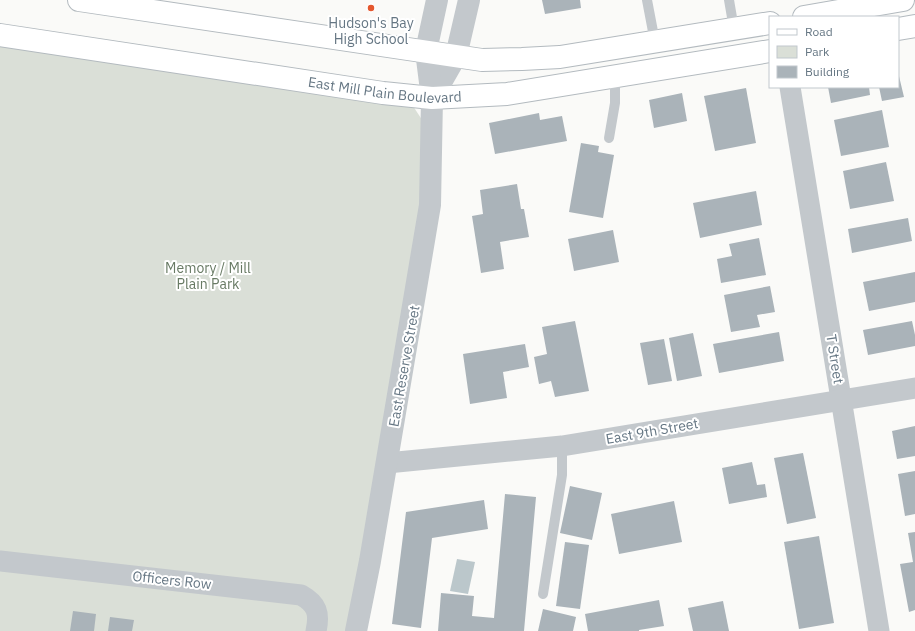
<svg xmlns="http://www.w3.org/2000/svg" width="915" height="631" viewBox="0 0 915 631" font-family="'IBM Plex Sans',sans-serif">
<style>
.green{fill:#dadfd7}
.water{fill:#bbc7cb}
.building{fill:#aab3b9}
.lines{fill:none;stroke-linecap:round;stroke-linejoin:round}
.secondary-casing{stroke:#b3babf;stroke-width:24}
.service{stroke:#c3c8cc;stroke-width:10}
.minor{stroke:#c3c8cc;stroke-width:21}
.tertiary{stroke:#c3c8cc;stroke-width:22}
.secondary{stroke:#fff;stroke-width:22}
.poi-dot{fill:#e4572e;stroke:#fff;stroke-width:1.5}
.labels{text-anchor:middle;dominant-baseline:central;stroke-width:4;stroke-linejoin:round;paint-order:stroke}
.poi-label{font-size:14px;fill:#657683;stroke:#fff}
.street-label{font-size:14px;fill:#657683;stroke:#fff}
.park-label{font-size:14px;fill:#687a64;stroke:#fff}
</style>
<rect width="100%" height="100%" fill="#fafaf8"/>
<path class="green" d="M 0,35 L 413,106 L 432,135 L 356,631 L 0,631 Z"/>
<path class="water" d="M 457,559 L 475,562 L 468,594 L 450,591 Z"/>
<g class="building">
<path d="M 542,0 L 580,0 L 581,8 L 545,14 Z"/>
<path d="M 898,72 L 904,97 L 882,101 L 879,87 L 898,87 Z"/>
<path d="M 828,87 L 869,87 L 870,95 L 831,103 Z"/>
<path d="M 746,88 L 756,143 L 715,151 L 704,96 Z"/>
<path d="M 682,93 L 687,121 L 654,128 L 649,100 Z"/>
<path d="M 882,110 L 889,147 L 841,156 L 834,120 Z"/>
<path d="M 539,113 L 540,120 L 562,116 L 567,141 L 495,154 L 489,123 Z"/>
<path d="M 581,143 L 599,146 L 598,152 L 614,155 L 603,218 L 569,212 Z"/>
<path d="M 886,162 L 894,201 L 850,209 L 843,171 Z"/>
<path d="M 517,184 L 521,209 L 524,209 L 529,237 L 500,242 L 504,269 L 481,273 L 472,216 L 483,214 L 480,190 Z"/>
<path d="M 756,191 L 762,225 L 700,238 L 693,203 Z"/>
<path d="M 908,218 L 912,241 L 852,253 L 848,229 Z"/>
<path d="M 613,230 L 619,262 L 574,271 L 568,239 Z"/>
<path d="M 759,238 L 766,275 L 721,283 L 717,259 L 732,256 L 729,244 Z"/>
<path d="M 915,272 L 915,302 L 869,311 L 863,282 Z"/>
<path d="M 770,286 L 775,312 L 757,315 L 760,327 L 731,332 L 724,295 Z"/>
<path d="M 575,321 L 589,391 L 555,397 L 551,381 L 539,384 L 534,357 L 547,354 L 542,327 Z"/>
<path d="M 912,321 L 915,335 L 915,346 L 868,355 L 863,330 Z"/>
<path d="M 779,332 L 784,361 L 719,373 L 713,344 Z"/>
<path d="M 693,333 L 702,376 L 677,381 L 669,338 Z"/>
<path d="M 664,339 L 672,381 L 648,385 L 640,343 Z"/>
<path d="M 525,344 L 529,367 L 503,372 L 507,398 L 470,404 L 463,354 Z"/>
<path d="M 915,426 L 915,456 L 897,459 L 892,431 Z"/>
<path d="M 803,453 L 816,518 L 787,524 L 774,458 Z"/>
<path d="M 752,462 L 757,485 L 765,484 L 767,497 L 729,504 L 722,468 Z"/>
<path d="M 915,471 L 915,514 L 905,516 L 898,474 Z"/>
<path d="M 570,486 L 602,493 L 592,540 L 560,533 Z"/>
<path d="M 505,494 L 536,497 L 524,631 L 438,631 L 441,593 L 474,596 L 472,616 L 494,618 Z"/>
<path d="M 484,500 L 488,529 L 432,538 L 421,628 L 392,624 L 406,512 Z"/>
<path d="M 674,501 L 682,542 L 619,554 L 611,514 Z"/>
<path d="M 915,532 L 915,610 L 909,612 L 900,564 L 913,562 L 908,533 Z"/>
<path d="M 819,536 L 834,623 L 799,629 L 784,542 Z"/>
<path d="M 565,542 L 589,545 L 580,609 L 556,606 Z"/>
<path d="M 659,600 L 664,626 L 639,630 L 639,631 L 588,631 L 585,614 Z"/>
<path d="M 723,601 L 729,631 L 693,631 L 688,608 Z"/>
<path d="M 543,609 L 576,617 L 573,631 L 538,631 Z"/>
<path d="M 73,611 L 96,614 L 94,631 L 70,631 Z"/>
<path d="M 110,617 L 134,620 L 132,631 L 108,631 Z"/>
</g>
<g class="lines">
<g class="secondary-casing">
<g id="secondary">
<path d="M 79,0 L 482,60 L 522,59 L 560,57 L 770,23"/>
<path d="M 804,17 L 903,0"/>
<path d="M 898,29 L 915,26"/>
<path id="s1" d="M 0,35 L 383,93 L 432,98 L 507,94 L 770,51"/>
</g>
</g>
<g class="service">
<path d="M 647,0 L 655,42"/>
<path d="M 729,0 L 734,29"/>
<path d="M 609,138 L 615,103 L 615,77"/>
<path d="M 543,594 L 562,475 L 562,446"/>
</g>
<g class="minor">
<path d="M 790,87 L 879,631"/>
<path d="M 387,463 L 562,446 L 915,388"/>
<path d="M 0,561 L 301,595 C 317,604 320,613 316,631"/>
</g>
<g class="tertiary">
<path d="M 432,98 L 456,56 L 469,0"/>
<path d="M 356,631 L 370,561 L 430,205 L 432,98 L 426,51 L 437,0"/>
</g>
<use href="#secondary" class="secondary"/>
</g>
<circle class="poi-dot" cx="371" cy="8" r="4"/>
<g class="labels">
<g class="poi-label">
<text x="371" y="23">Hudson's Bay<tspan x="371" dy="16">High School</tspan></text>
</g>
<g class="street-label">
<text stroke="none"><textPath href="#s1" startOffset="389">East Mill Plain Boulevard</textPath></text>
<text transform="translate(835 359) rotate(81)">T Street</text>
<text transform="translate(404 366) rotate(-80)">East Reserve Street</text>
<text transform="translate(652 431) rotate(-10)">East 9th Street</text>
<text transform="translate(172 580) rotate(6)">Officers Row</text>
</g>
<g class="park-label">
<text x="208" y="268">Memory / Mill<tspan x="208" dy="16">Plain Park</tspan></text>
</g>
</g>
<rect x="769" y="16" width="130" height="72" fill="#ffffff" stroke="#c1c8cd"/>
<rect x="777" y="29" width="20" height="6" fill="#ffffff" stroke="#c1c8cd"/>
<text x="805" y="36" font-size="12" fill="#657683">Road</text>
<rect x="777" y="46" width="20" height="12" fill="#dadfd7" stroke="#c1c8cd"/>
<text x="805" y="56" font-size="12" fill="#657683">Park</text>
<rect x="777" y="66" width="20" height="12" fill="#aab3b9" stroke="#c1c8cd"/>
<text x="805" y="76" font-size="12" fill="#657683">Building</text>
</svg>
